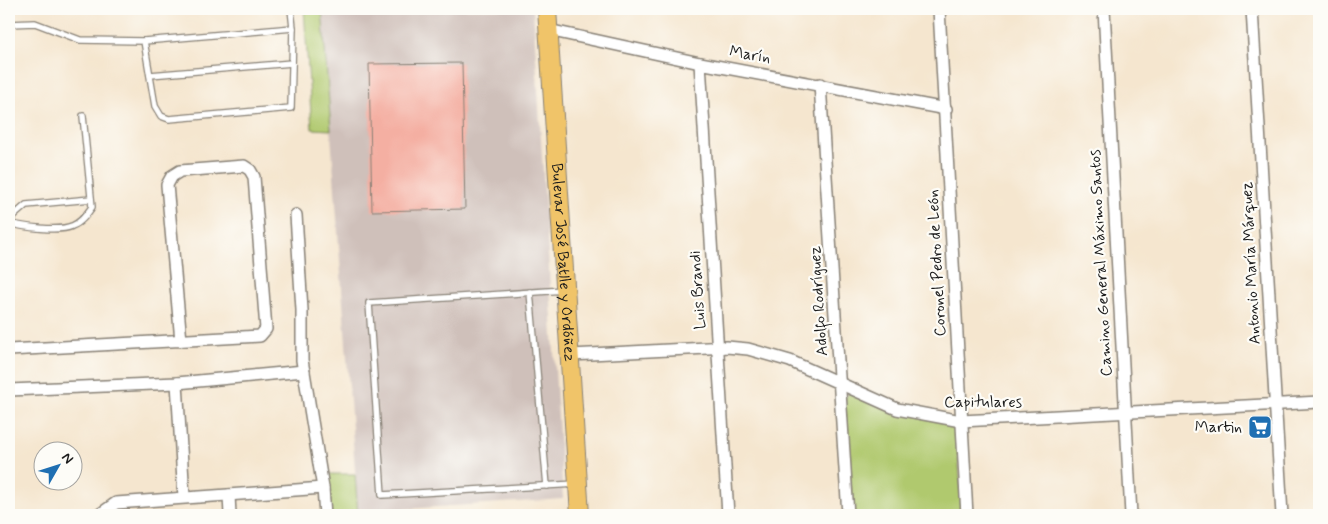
<svg xmlns="http://www.w3.org/2000/svg" width="1328" height="524" viewBox="0 0 1328 524" font-family="Mynerve,sans-serif">
<style>
.industrial{fill:#cfc0ba}
.green{fill:#b0c96e;stroke:#667245}
.building{fill:#f4afa2}
.lines{fill:none;stroke-linecap:round;stroke-linejoin:round}
.service-casing{stroke:#888176;stroke-width:8}
.minor-casing{stroke:#888176;stroke-width:14}
.primary-casing{stroke:#888176;stroke-width:20}
.service{stroke:#fff;stroke-width:5.5}
.minor{stroke:#fff;stroke-width:11}
.primary{stroke:#f0c469;stroke-width:18}
.labels{text-anchor:middle;dominant-baseline:central;stroke-width:4.5;stroke-linejoin:round;paint-order:stroke}
.street-label{font-size:16px;fill:#1c1c1c;stroke:#fdfcf7}
.poi-label{font-size:16px;fill:#1c1c1c;stroke:#fdfcf7;text-anchor:end}
</style>
<rect width="100%" height="100%" fill="#fdfcf7"/>
<filter id="ink" filterUnits="userSpaceOnUse"><feTurbulence type="fractalNoise" baseFrequency=".02" numOctaves="2"/><feDisplacementMap in="SourceGraphic" scale="10" xChannelSelector="R" yChannelSelector="G"/><feConvolveMatrix kernelMatrix="1 2 1 2 8 2 1 2 1" color-interpolation-filters="sRGB"/></filter>
<filter id="wash" filterUnits="userSpaceOnUse"><feTurbulence type="fractalNoise" baseFrequency=".0096" numOctaves="4" result="noise"/><feDisplacementMap in="SourceGraphic" scale="20" xChannelSelector="R" yChannelSelector="G"/><feGaussianBlur stdDeviation="1.12" result="paint"/><feColorMatrix in="noise" values="0 0 0 0 0 0 0 0 0 0 0 0 0 0 0 0 0 1.4 0 .05"/><feComposite in="paint" operator="in"/></filter>
<g filter="url(#wash)">
<rect width="100%" height="100%" fill="#f5e6cf"/>
<path class="industrial" d="M 322,9 L 533,9 L 563,499 L 358,512 Z"/>
<g class="green">
<path d="M 304,9 L 322,9 L 331,130 L 312,129 Z"/>
<path d="M 849,392 L 956,425 L 963,515 L 853,515 L 844,400 Z"/>
<path d="M 328,474 L 355,474 L 358,515 L 329,515 Z"/>
</g>
<g id="blocks">
<path class="building" d="M 462,63 L 465,209 L 372,211 L 369,64 Z"/>
</g>
</g>
<g filter="url(#ink)">
<use href="#blocks" fill-opacity="0" stroke="#888176" stroke-width="1"/>
<g class="lines">
<g class="service-casing">
<g id="service">
<path d="M 9,24 L 35,23 L 80,40 L 144,41 L 293,28"/>
<path d="M 144,41 L 155,106 L 161,116 L 169,119 L 291,108 L 293,28 L 291,9"/>
<path d="M 150,75 L 292,63"/>
<path d="M 9,220 L 26,205 L 91,199"/>
<path d="M 9,223 C 22,227 59,232 72,226 C 81,223 87,214 92,207 L 83,116"/>
<path d="M 564,290 L 369,303 L 382,495 L 576,484"/>
<path d="M 530,292 L 547,486"/>
</g>
</g>
<g class="minor-casing">
<g id="minor">
<path d="M 939,9 L 967,515"/>
<path d="M 1104,9 L 1131,515"/>
<path d="M 1252,9 L 1282,515"/>
<path d="M 548,30 L 700,63 L 946,109"/>
<path d="M 700,63 L 728,515"/>
<path d="M 820,84 L 848,515"/>
<path d="M 296,215 L 302,310 L 302,360 L 323,488 L 325,515"/>
<path d="M 9,350 L 260,336 L 266,329 L 254,177 L 250,170 L 244,166 L 180,171 L 172,176 L 167,185 L 181,341"/>
<path d="M 571,355 L 727,347 L 748,349 L 790,361 L 897,409 L 961,421 L 1319,402"/>
<path d="M 177,383 L 184,497"/>
<path d="M 9,390 L 177,383 L 304,371"/>
<path d="M 229,495 L 230,515"/>
<path d="M 99,515 L 116,503 L 323,488"/>
</g>
</g>
<g class="primary-casing">
<g id="primary">
<path id="s1" d="M 547,9 L 580,515"/>
</g>
</g>
<use href="#service" class="service"/>
<use href="#minor" class="minor"/>
<use href="#primary" class="primary"/>
</g>
</g>
<defs>
<g id="supermarket-square" transform="scale(1.25)"><rect x="-9" y="-9" width="18" height="18" rx="4" fill="#1f6fb2" stroke="#fdfcf7"/><path d="M-6-5.5h2.5l.6 2H6L4.5 2H-2.5L-4.4-4H-6ZM-1.5 3.2a1.3 1.3 0 1 0 .1 0ZM3 3.2a1.3 1.3 0 1 0 .1 0Z" fill="#fff"/></g>
</defs>
<g fill-rule="evenodd">
<use href="#supermarket-square" x="1260" y="427"/>
</g>
<g class="labels">
<g class="street-label">
<text transform="translate(750 55) rotate(10)">Marín</text>
<text stroke="none"><textPath href="#s1" startOffset="254">Bulevar José Batlle y Ordóñez</textPath></text>
<text transform="translate(937 263) rotate(-93)">Coronel Pedro de León</text>
<text transform="translate(1101 263) rotate(-93)">Camino General Máximo Santos</text>
<text transform="translate(1251 263) rotate(-93)">Antonio María Márquez</text>
<text transform="translate(698 290) rotate(-94)">Luis Brandi</text>
<text transform="translate(819 301) rotate(-94)">Adolfo Rodríguez</text>
<text x="983" y="402">Capitulares</text>
</g>
<g class="poi-label">
<text x="1242" y="427">Martin</text>
</g>
</g>
<rect width="1328" height="524" fill="none" stroke="#fdfcf7" stroke-width="30"/>
<g transform="translate(58 466) rotate(51)"><circle r="24" fill="#fdfcf7" stroke="#a3a29f"/>
<path d="M0-4L9 19L0 12L-9 19Z" fill="#1f6fb2"/>
<text y="-8" font-size="14" font-weight="bold" text-anchor="middle" fill="#1c1c1c">N</text>
</g>
</svg>
